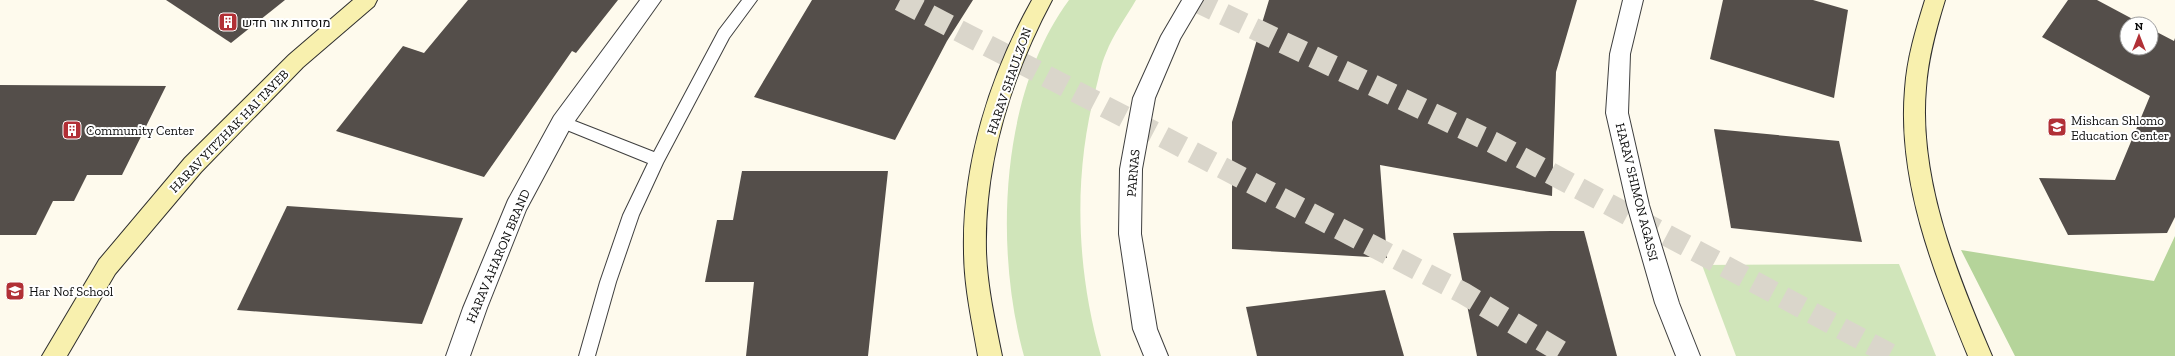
<svg xmlns="http://www.w3.org/2000/svg" width="2175" height="356" viewBox="0 0 2175 356" font-family="'Zilla Slab',Heebo,serif">
<style>
.green{fill:#d0e5ba}
.forest{fill:#b5d49a}
.building{fill:#544e4a}
.lines{fill:none;stroke-linecap:round;stroke-linejoin:round}
.highway-tunnel{stroke:#dad6cb;stroke-width:22;stroke-dasharray:22 11;stroke-linecap:butt}
.lane-casing{stroke:#3f3f3f;stroke-width:2}
.street-casing{stroke:#3f3f3f;stroke-width:2}
.secondary-casing{stroke:#2e2e2e;stroke-width:2}
.lane{fill:#fff;fill-rule:evenodd}
.street{fill:#fff;fill-rule:evenodd}
.secondary{fill:#f8f0ae;fill-rule:evenodd}
.labels{text-anchor:middle;dominant-baseline:central;stroke-width:4;stroke-linejoin:round;paint-order:stroke}
.poi-label{font-size:13px;fill:#0c0c0c;stroke:#fff;text-anchor:start}
.street-label{font-size:13px;fill:#0c0c0c;stroke:#fff}
</style>
<rect width="100%" height="100%" fill="#fefaed"/>
<g class="green">
<path d="M 1069,0 L 1136,0 C 1126,17 1113,35 1106,53 C 1101,64 1099,77 1096,88 C 1073,175 1076,269 1101,356 L 1024,356 C 994,248 1000,93 1069,0 Z"/>
<path d="M 1899,264 L 1936,356 L 1736,356 L 1702,265 Z"/>
</g>
<path class="forest" d="M 2175,236 L 2175,356 L 2015,356 L 1961,250 L 2154,281 Z"/>
<g class="building">
<path d="M 166,0 L 285,0 L 231,43 Z"/>
<path d="M 468,0 L 618,0 L 576,53 L 572,51 L 484,177 L 336,131 L 403,46 L 424,53 Z"/>
<path d="M 812,0 L 973,0 L 947,41 L 895,140 L 754,97 Z"/>
<path d="M 1269,0 L 1577,0 L 1556,72 L 1552,196 L 1380,165 L 1387,258 L 1232,249 L 1232,122 Z"/>
<path d="M 1723,0 L 1813,0 L 1848,10 L 1834,98 L 1710,59 Z"/>
<path d="M 2068,0 L 2097,0 L 2142,24 L 2127,24 L 2127,48 L 2151,48 L 2151,29 L 2174,41 L 2175,38 L 2175,217 L 2167,233 L 2068,235 L 2039,178 L 2115,180 L 2150,96 L 2042,37 Z"/>
<path d="M 0,85 L 166,86 L 122,175 L 87,175 L 74,201 L 53,201 L 36,235 L 0,235 Z"/>
<path d="M 1714,129 L 1839,141 L 1862,242 L 1731,228 Z"/>
<path d="M 742,171 L 888,171 L 868,356 L 746,356 L 754,282 L 705,282 L 717,220 L 733,220 Z"/>
<path d="M 287,206 L 463,218 L 422,324 L 237,310 Z"/>
<path d="M 1551,231 L 1584,231 L 1617,356 L 1477,356 L 1453,233 Z"/>
<path d="M 1385,290 L 1404,356 L 1257,356 L 1246,307 Z"/>
</g>
<g class="lines">
<g class="highway-tunnel">
<path d="M 900,0 L 1463,293 L 1568,356"/>
<path d="M 1194,0 L 1492,142 L 1893,356"/>
</g>
<g class="lane-casing">
<path id="lane" d="M 742,0 L 757,0 L 729,38 L 663,163 L 639,215 L 616,282 L 595,356 L 579,356 L 600,282 L 623,215 L 648,163 L 557,126 L 555,122 L 557,118 L 562,116 L 654,152 L 719,30 Z"/>
</g>
<g class="street-casing">
<g id="street">
<path d="M 640,0 L 661,0 L 570,128 L 526,210 L 487,308 L 470,356 L 446,356 L 463,308 L 508,200 L 554,116 Z"/>
<path d="M 1182,0 L 1203,0 L 1180,39 L 1155,98 L 1142,169 L 1141,234 L 1157,329 L 1168,356 L 1144,356 L 1133,329 L 1119,234 L 1120,169 L 1133,98 L 1161,36 Z"/>
<path d="M 1623,0 L 1643,0 L 1630,54 L 1628,113 L 1649,205 L 1679,303 L 1700,356 L 1676,356 L 1655,303 L 1627,205 L 1606,113 L 1610,54 Z"/>
</g>
</g>
<g class="secondary-casing">
<g id="secondary">
<path d="M 353,0 L 377,0 L 374,6 L 303,67 L 201,172 L 115,274 L 67,356 L 42,356 L 99,260 L 185,158 L 289,55 Z"/>
<path d="M 1032,0 L 1052,0 C 1011,77 984,163 986,251 C 987,286 995,321 1002,356 L 978,356 C 972,321 964,286 964,251 C 962,164 990,75 1032,0 Z"/>
<path d="M 1925,0 L 1945,0 C 1936,29 1928,58 1926,88 C 1918,179 1957,274 1992,356 L 1968,356 C 1934,273 1897,181 1905,89 C 1907,58 1916,29 1925,0 Z"/>
</g>
</g>
<use href="#lane" class="lane"/>
<use href="#street" class="street"/>
<use href="#secondary" class="secondary"/>
</g>
<defs>
<g id="building-square" transform="scale(1)"><rect x="-9" y="-9" width="18" height="18" rx="4" fill="#b13036" stroke="#fff"/><path d="M-4-6H4V6H1V3H-1V6H-4ZM-2.5-4.3h1.7v1.8h-1.7ZM.8-4.3h1.7v1.8H.8ZM-2.5-1h1.7V.8h-1.7ZM.8-1h1.7V.8H.8Z" fill="#fff"/></g>
<g id="school-square" transform="scale(1)"><rect x="-9" y="-9" width="18" height="18" rx="4" fill="#b13036" stroke="#fff"/><path d="M0-5L7-2L0 1L-7-2ZM-4 1L0 2.5L4 1V4Q0 6-4 4Z" fill="#fff"/></g>
</defs>
<g fill-rule="evenodd">
<use href="#building-square" x="228" y="22"/>
<use href="#school-square" x="2057" y="127"/>
<use href="#building-square" x="72" y="130"/>
<use href="#school-square" x="15" y="291"/>
</g>
<g class="labels">
<g class="poi-label">
<text x="242" y="22">מוסדות אור חדש</text>
<text x="2071" y="120">Mishcan Shlomo<tspan x="2071" dy="15">Education Center</tspan></text>
<text x="86" y="130">Community Center</text>
<text x="29" y="291">Har Nof School</text>
</g>
<g class="street-label">
<text transform="translate(1009 81) rotate(-71)">HARAV SHAULZON</text>
<text transform="translate(229 131) rotate(-46)">HARAV YITZHAK HAI TAYEB</text>
<text transform="translate(1133 173) rotate(-85)">PARNAS</text>
<text transform="translate(1637 192) rotate(76)">HARAV SHIMON AGASSI</text>
<text transform="translate(498 256) rotate(-67)">HARAV AHARON BRAND</text>
</g>
</g>
<g transform="translate(2139 36)"><circle r="19" fill="#ffffff" stroke="#9e9e9e"/>
<path d="M0-3L7 15L0 10L-7 15Z" fill="#b13036"/>
<text y="-6" font-size="11" font-weight="bold" text-anchor="middle" fill="#0c0c0c">N</text>
</g>
</svg>
